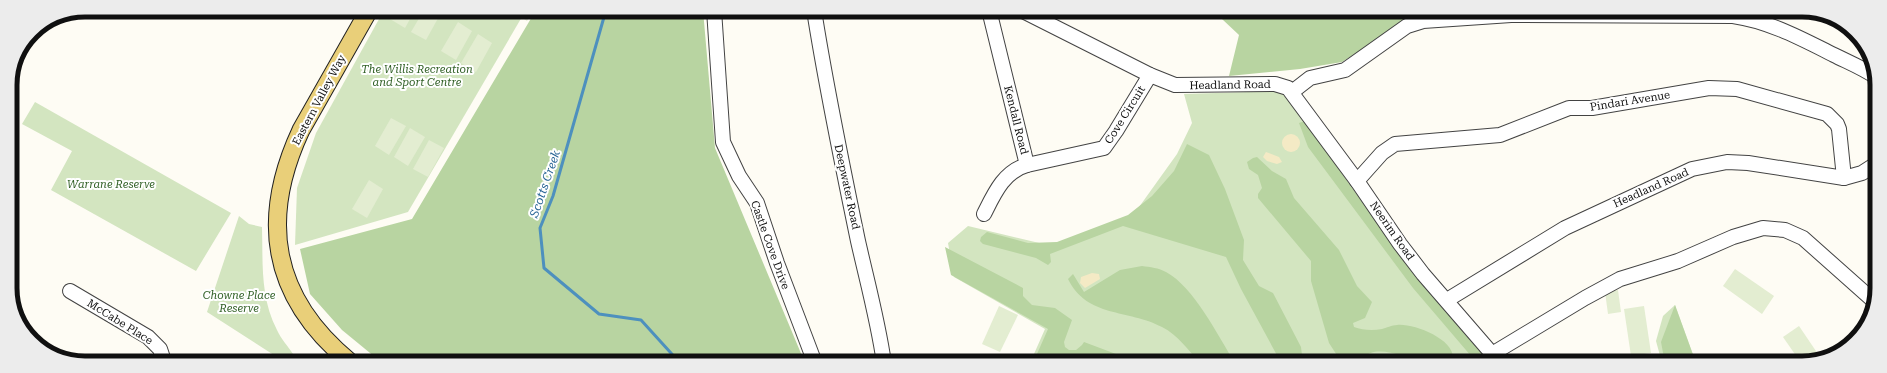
<svg xmlns="http://www.w3.org/2000/svg" width="1887" height="373" viewBox="0 0 1887 373" font-family="'Roboto Serif',serif">
<style>
.green{fill:#d3e5c0}
.forest{fill:#b8d4a1}
.sand{fill:#f4eac5}
.pitch{fill:#e3edd1}
.lines{fill:none;stroke-linecap:round;stroke-linejoin:round}
.stream{stroke:#4d90be;stroke-width:3}
.minor-casing{stroke:#434343;stroke-width:16}
.major-casing{stroke:#212121;stroke-width:19}
.minor{stroke:#fff;stroke-width:14}
.major{stroke:#e9cf79;stroke-width:17}
.labels{text-anchor:middle;dominant-baseline:central;stroke-width:4;stroke-linejoin:round;paint-order:stroke}
.park-label{font-size:11px;font-style:italic;fill:#326127;stroke:#fff}
.street-label{font-size:11px;fill:#101010;stroke:#fff}
.water-label{font-size:12px;font-style:italic;fill:#266394;stroke:#fff}
.rim{fill:none;stroke:#101010;stroke-width:5}
</style>
<rect width="100%" height="100%" fill="#fefcf4"/>
<g class="green">
<path d="M 384,10 L 526,10 L 408,212 L 295,245 L 297,188 L 316,133 Z"/>
<path d="M 1277,91 L 1284,93 L 1287,97 L 1374,225 L 1488,363 L 1030,363 L 1045,329 L 954,277 L 948,243 L 968,226 L 1052,246 L 1134,214 L 1177,154 L 1192,123 L 1184,94 Z"/>
<path d="M 35,102 L 231,213 L 196,271 L 51,190 L 72,151 L 22,124 Z"/>
<path d="M 239,216 L 249,224 L 262,227 C 263,263 260,297 277,330 C 281,339 288,346 293,354 L 280,359 L 207,312 Z"/>
<path d="M 1675,305 L 1696,363 L 1662,363 L 1656,341 L 1663,316 Z"/>
</g>
<g class="forest">
<path d="M 536,10 L 703,10 L 715,148 L 805,363 L 381,362 L 342,330 L 310,294 L 300,249 L 412,219 Z"/>
<path d="M 1203,10 L 1433,11 L 1410,19 L 1342,62 L 1300,69 L 1229,76 L 1239,35 L 1222,19 Z"/>
<path d="M 1305,121 L 1411,271 L 1488,359 L 1482,363 L 1477,363 L 1413,288 L 1308,147 L 1299,123 Z"/>
<path d="M 1187,144 L 1209,155 L 1225,189 L 1244,240 L 1243,260 L 1259,286 L 1273,293 L 1301,347 L 1302,355 L 1297,361 L 1285,362 L 1279,359 L 1241,289 L 1226,257 L 1123,226 L 1050,254 L 1051,262 L 1048,265 L 1036,258 L 983,244 L 980,241 L 981,237 L 987,232 L 1028,243 L 1057,242 L 1128,215 L 1152,196 L 1174,171 Z"/>
<path d="M 1257,157 L 1272,171 L 1286,179 L 1294,198 L 1339,250 L 1357,286 L 1372,302 L 1365,318 L 1353,323 L 1354,327 C 1362,330 1372,331 1382,329 C 1386,328 1392,325 1397,325 C 1413,323 1455,339 1453,359 L 1451,362 C 1442,363 1431,363 1422,362 C 1405,358 1377,343 1363,358 L 1365,363 L 1342,363 L 1329,343 L 1311,281 L 1311,261 L 1258,198 L 1258,194 L 1262,188 L 1258,175 L 1249,169 L 1247,162 L 1253,158 Z"/>
<path d="M 945,247 L 1023,288 L 1023,296 L 1032,305 L 1055,308 L 1072,320 L 1064,342 L 1065,347 L 1069,350 L 1076,350 L 1082,345 L 1084,342 L 1116,354 L 1119,363 L 1033,363 L 1048,329 L 951,275 Z"/>
<path d="M 1142,266 C 1150,267 1159,268 1166,272 C 1194,287 1218,336 1235,363 L 1200,363 C 1188,350 1178,335 1162,327 C 1128,309 1087,318 1068,279 L 1073,274 L 1084,292 L 1120,270 Z"/>
<path d="M 1675,305 L 1696,363 L 1665,363 L 1661,342 Z"/>
</g>
<g class="sand">
<circle cx="1291" cy="143" r="9"/>
<path d="M 1266,152 L 1279,157 L 1282,162 L 1277,164 L 1267,161 L 1263,157 Z"/>
<path d="M 1092,273 L 1099,274 L 1100,279 L 1085,288 L 1080,283 L 1081,277 Z"/>
</g>
<g class="pitch">
<path d="M 395,10 L 415,10 L 405,28 L 390,19 Z"/>
<path d="M 424,10 L 442,11 L 426,40 L 411,32 Z"/>
<path d="M 511,10 L 533,10 L 527,21 Z"/>
<path d="M 458,22 L 472,31 L 456,60 L 441,51 Z"/>
<path d="M 478,34 L 492,43 L 476,72 L 461,63 Z"/>
<path d="M 391,118 L 406,126 L 389,155 L 375,146 Z"/>
<path d="M 410,128 L 425,137 L 408,166 L 394,157 Z"/>
<path d="M 429,140 L 444,148 L 428,177 L 413,169 Z"/>
<path d="M 369,180 L 383,189 L 367,218 L 352,209 Z"/>
<path d="M 1735,269 L 1774,296 L 1762,314 L 1723,286 Z"/>
<path d="M 1618,290 L 1621,312 L 1608,314 L 1605,292 Z"/>
<path d="M 999,306 L 1018,315 L 1000,352 L 982,344 Z"/>
<path d="M 1644,306 L 1651,353 L 1631,356 L 1624,309 Z"/>
<path d="M 1799,326 L 1820,357 L 1807,363 L 1801,363 L 1783,337 Z"/>
</g>
<g class="lines">
<path class="stream" d="M 606,10 L 553,196 L 540,228 L 544,268 L 599,314 L 641,320 L 680,363"/>
<g class="minor-casing">
<g id="minor">
<path d="M 714,10 L 723,142 L 739,176 L 757,203 L 777,263 L 815,363"/>
<path d="M 814,10 C 826,87 842,164 858,241 C 867,281 878,321 884,363"/>
<path d="M 1021,10 L 1150,75 L 1175,85 L 1275,84 L 1288,88 L 1357,181 L 1400,244 L 1423,274 L 1500,363"/>
<path d="M 1292,92 L 1310,78 L 1345,70 L 1407,26 L 1423,21 L 1511,15 L 1733,16 C 1769,21 1802,39 1834,55 C 1848,62 1863,68 1876,77"/>
<path d="M 1027,165 L 1104,148 L 1116,131 L 1150,75"/>
<path d="M 1357,181 L 1382,153 L 1395,144 L 1500,135 L 1569,108 L 1592,108 L 1709,88 L 1737,89 L 1827,114 L 1837,124 L 1839,129 L 1844,178"/>
<path d="M 984,214 C 994,194 1004,171 1027,165 L 989,10"/>
<path d="M 70,291 L 148,337 L 160,349 L 163,358 L 163,362"/>
<path d="M 1447,300 L 1565,228 L 1692,169 L 1727,162 L 1748,163 L 1844,178 L 1862,173 L 1876,164"/>
<path d="M 1492,354 L 1585,298 L 1620,279 L 1678,261 L 1733,237 L 1763,228 L 1785,230 L 1803,238 L 1875,302"/>
</g>
</g>
<g class="major-casing">
<path id="major" d="M 350,362 C 272,298 259,220 301,130 L 369,10"/>
</g>
<use href="#minor" class="minor"/>
<use href="#major" class="major"/>
</g>
<g class="labels">
<g class="park-label">
<text x="417" y="69">The Willis Recreation<tspan x="417" dy="13">and Sport Centre</tspan></text>
<text x="111" y="184">Warrane Reserve</text>
<text x="239" y="295">Chowne Place<tspan x="239" dy="13">Reserve</tspan></text>
</g>
<g class="street-label">
<text transform="translate(1230 85) rotate(-1)">Headland Road</text>
<text transform="translate(319 100) rotate(-62)">Eastern Valley Way</text>
<text transform="translate(1630 101) rotate(-9)">Pindari Avenue</text>
<text transform="translate(1125 115) rotate(-58)">Cove Circuit</text>
<text transform="translate(1016 120) rotate(76)">Kendall Road</text>
<text transform="translate(847 187) rotate(78)">Deepwater Road</text>
<text transform="translate(1651 188) rotate(-24)">Headland Road</text>
<text transform="translate(1392 231) rotate(55)">Neerim Road</text>
<text transform="translate(770 245) rotate(70)">Castle Cove Drive</text>
<text transform="translate(120 322) rotate(32)">McCabe Place</text>
</g>
<g class="water-label">
<text transform="translate(545 184) rotate(-71)">Scotts Creek</text>
</g>
</g>
<path d="M0 0H1887V373H0ZM85 17H1802A68 68 0 0 1 1870 85V288A68 68 0 0 1 1802 356H85A68 68 0 0 1 17 288V85A68 68 0 0 1 85 17Z" fill="#ececec" fill-rule="evenodd"/>
<path class="rim" d="M85 17H1802A68 68 0 0 1 1870 85V288A68 68 0 0 1 1802 356H85A68 68 0 0 1 17 288V85A68 68 0 0 1 85 17Z"/>
</svg>
